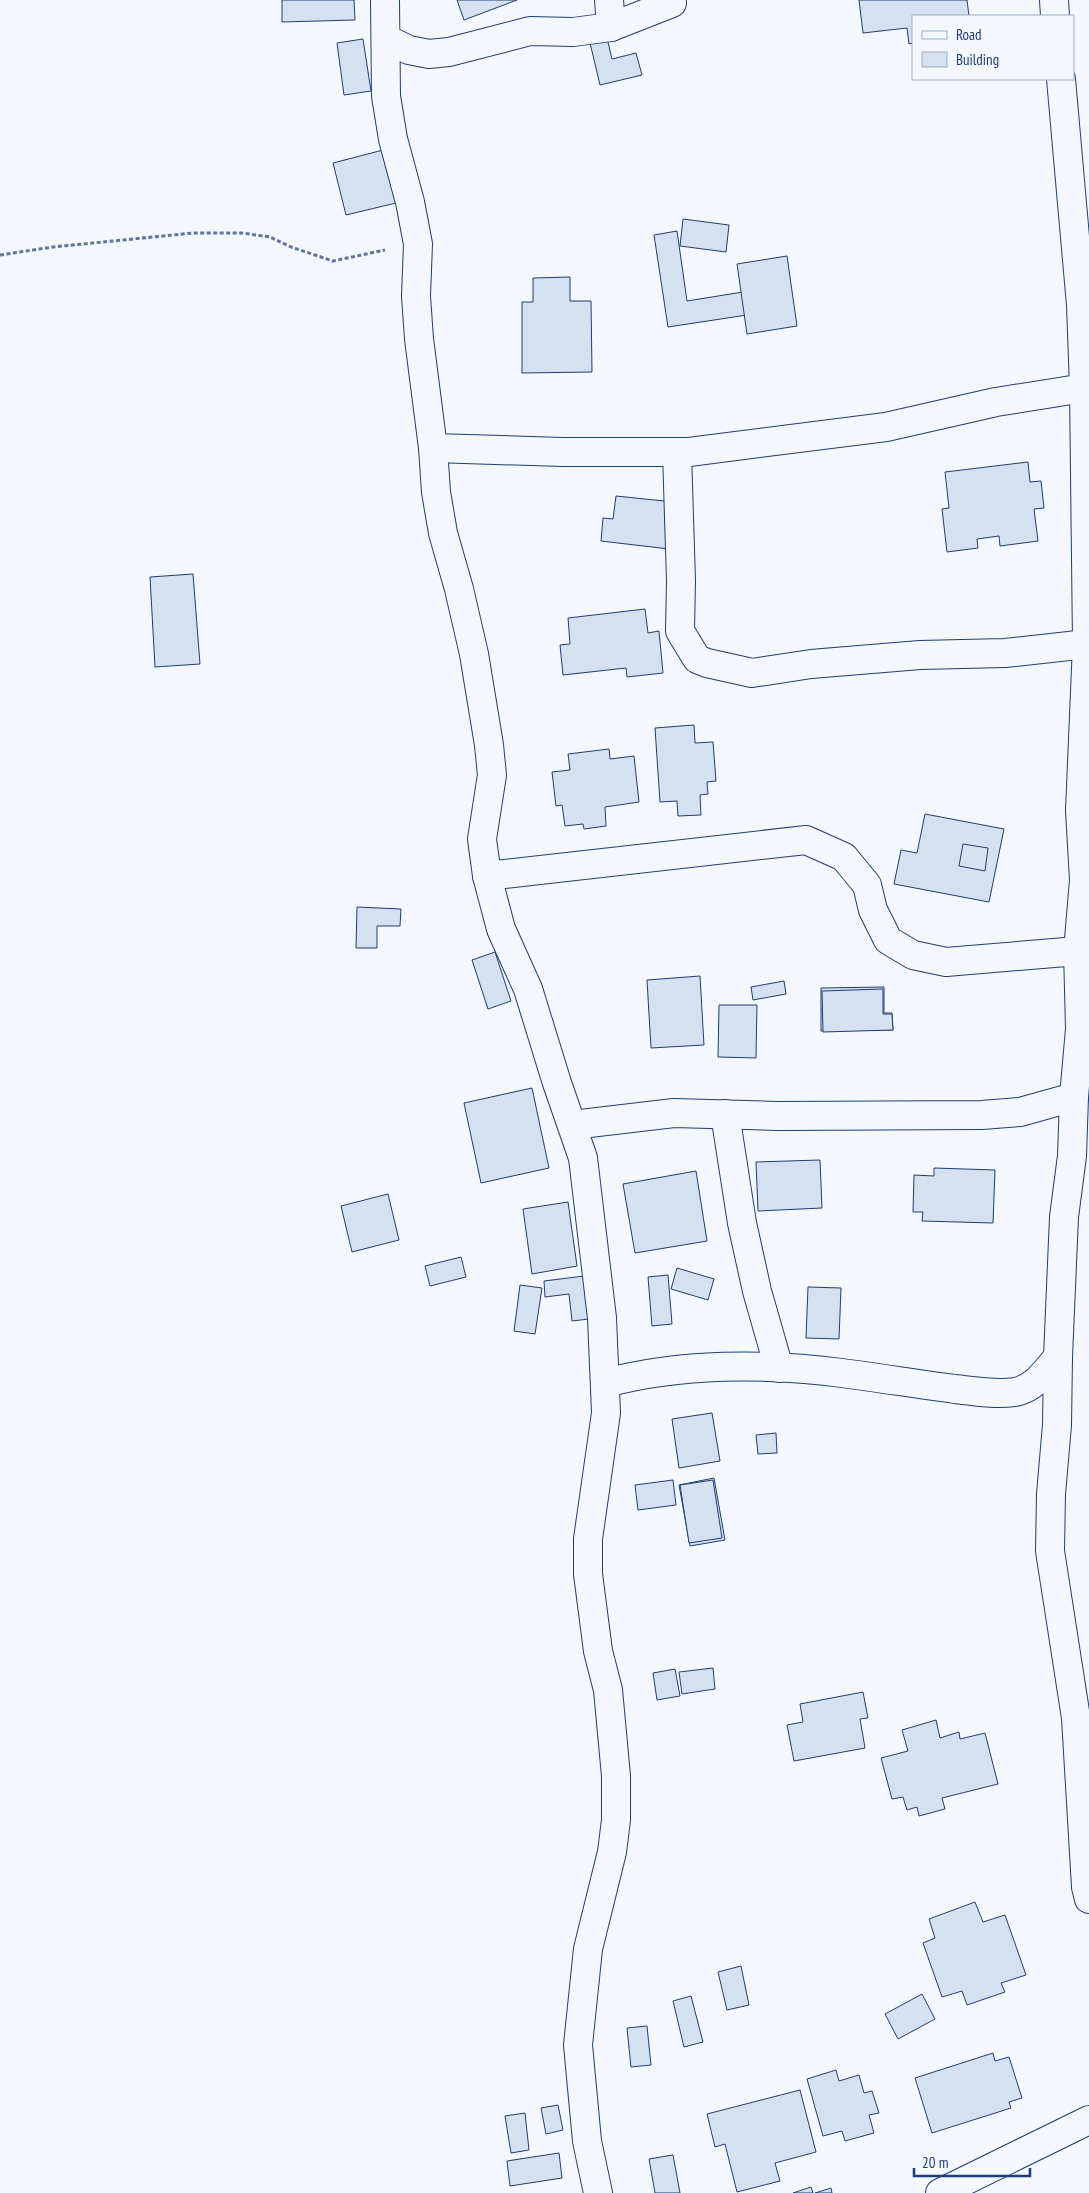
<svg xmlns="http://www.w3.org/2000/svg" width="1089" height="2193" viewBox="0 0 1089 2193" font-family="'PT Sans Narrow',sans-serif">
<style>
.building{fill:#d5e0f0;stroke:#1d3f73}
.lines{fill:none;stroke-linecap:round;stroke-linejoin:round}
.street-casing{stroke:#1d3f73;stroke-width:30}
.path{stroke:#5e769c;stroke-width:3;stroke-dasharray:4 2.5;stroke-linecap:butt}
.street{stroke:#f4f7fb;stroke-width:28}
</style>
<rect width="100%" height="100%" fill="#f4f7fb"/>
<g class="building">
<path d="M 282,0 L 354,0 L 355,20 L 282,22 Z"/>
<path d="M 457,0 L 517,0 L 464,20 Z"/>
<path d="M 859,0 L 967,0 L 969,16 L 913,16 L 913,43 L 909,44 L 907,28 L 863,33 Z"/>
<path d="M 607,38 L 612,59 L 636,53 L 642,75 L 600,85 L 590,43 Z"/>
<path d="M 363,39 L 371,91 L 344,95 L 337,43 Z"/>
<path d="M 383,150 L 396,203 L 346,215 L 333,163 Z"/>
<path d="M 683,219 L 729,225 L 726,252 L 680,246 Z"/>
<path d="M 677,231 L 687,301 L 743,292 L 747,315 L 668,327 L 654,235 Z"/>
<path d="M 787,256 L 797,326 L 747,334 L 737,264 Z"/>
<path d="M 570,277 L 570,301 L 591,301 L 592,372 L 522,373 L 522,302 L 533,302 L 533,278 Z"/>
<path d="M 1028,462 L 1030,482 L 1041,481 L 1044,508 L 1034,509 L 1038,541 L 1000,546 L 999,536 L 977,539 L 978,548 L 947,552 L 942,509 L 949,508 L 945,472 Z"/>
<path d="M 616,496 L 674,502 L 669,549 L 601,541 L 603,518 L 613,519 Z"/>
<path d="M 193,574 L 200,664 L 155,667 L 150,577 Z"/>
<path d="M 645,609 L 648,633 L 659,631 L 663,673 L 627,677 L 626,668 L 563,675 L 560,645 L 570,644 L 568,618 Z"/>
<path d="M 694,725 L 695,743 L 713,742 L 716,781 L 707,782 L 708,794 L 700,795 L 701,815 L 678,816 L 677,801 L 660,802 L 655,728 Z"/>
<path d="M 609,749 L 610,759 L 634,756 L 639,802 L 605,807 L 606,826 L 584,829 L 583,824 L 565,826 L 562,805 L 556,806 L 552,772 L 570,770 L 568,754 Z"/>
<path d="M 925,814 L 1004,829 L 989,902 L 894,884 L 901,850 L 917,853 Z"/>
<path d="M 963,844 L 988,848 L 985,871 L 959,866 Z"/>
<path d="M 357,907 L 401,909 L 400,926 L 377,926 L 377,948 L 356,948 Z"/>
<path d="M 495,952 L 511,1001 L 488,1009 L 472,960 Z"/>
<path d="M 700,976 L 704,1045 L 651,1048 L 647,980 Z"/>
<path d="M 784,981 L 786,994 L 753,1000 L 751,987 Z"/>
<path d="M 884,987 L 884,1013 L 892,1013 L 893,1030 L 821,1031 L 821,988 Z"/>
<path d="M 883,989 L 883,1014 L 892,1014 L 893,1030 L 823,1032 L 822,991 Z"/>
<path d="M 719,1005 L 757,1005 L 756,1058 L 718,1057 Z"/>
<path d="M 532,1088 L 549,1168 L 481,1183 L 464,1103 Z"/>
<path d="M 820,1160 L 822,1208 L 758,1211 L 756,1162 Z"/>
<path d="M 934,1168 L 995,1170 L 993,1223 L 922,1221 L 923,1212 L 913,1212 L 914,1175 L 934,1176 Z"/>
<path d="M 696,1171 L 707,1241 L 635,1253 L 623,1184 Z"/>
<path d="M 388,1194 L 399,1240 L 352,1252 L 341,1206 Z"/>
<path d="M 568,1202 L 577,1266 L 532,1274 L 523,1209 Z"/>
<path d="M 461,1257 L 466,1277 L 430,1286 L 425,1266 Z"/>
<path d="M 677,1268 L 714,1279 L 708,1300 L 671,1289 Z"/>
<path d="M 668,1275 L 672,1324 L 652,1326 L 648,1277 Z"/>
<path d="M 584,1276 L 589,1319 L 572,1321 L 569,1294 L 545,1297 L 544,1281 Z"/>
<path d="M 520,1285 L 542,1288 L 535,1334 L 514,1331 Z"/>
<path d="M 808,1287 L 841,1288 L 839,1339 L 806,1338 Z"/>
<path d="M 712,1413 L 720,1461 L 679,1468 L 672,1419 Z"/>
<path d="M 776,1433 L 777,1453 L 758,1454 L 756,1435 Z"/>
<path d="M 714,1478 L 725,1540 L 690,1546 L 679,1485 Z"/>
<path d="M 673,1480 L 676,1505 L 638,1510 L 635,1485 Z"/>
<path d="M 713,1480 L 722,1538 L 689,1543 L 680,1485 Z"/>
<path d="M 713,1668 L 715,1689 L 682,1694 L 679,1672 Z"/>
<path d="M 675,1669 L 680,1696 L 657,1700 L 653,1673 Z"/>
<path d="M 863,1692 L 868,1718 L 860,1719 L 865,1748 L 794,1761 L 787,1725 L 803,1722 L 800,1704 Z"/>
<path d="M 936,1720 L 940,1738 L 959,1732 L 960,1739 L 985,1733 L 998,1784 L 942,1798 L 945,1809 L 919,1816 L 917,1807 L 907,1810 L 903,1797 L 892,1799 L 881,1758 L 908,1751 L 902,1730 Z"/>
<path d="M 975,1902 L 983,1922 L 1005,1915 L 1026,1975 L 1001,1983 L 1005,1992 L 967,2005 L 962,1991 L 942,1997 L 923,1943 L 935,1938 L 929,1919 Z"/>
<path d="M 741,1966 L 749,2005 L 727,2010 L 718,1972 Z"/>
<path d="M 922,1994 L 935,2019 L 898,2039 L 885,2014 Z"/>
<path d="M 691,1996 L 703,2042 L 684,2047 L 673,2001 Z"/>
<path d="M 647,2026 L 651,2065 L 631,2067 L 627,2028 Z"/>
<path d="M 993,2053 L 995,2061 L 1009,2057 L 1022,2098 L 1009,2102 L 1011,2108 L 932,2133 L 915,2078 Z"/>
<path d="M 836,2070 L 839,2081 L 859,2075 L 864,2093 L 872,2091 L 879,2113 L 869,2115 L 874,2133 L 845,2141 L 842,2131 L 823,2136 L 807,2079 Z"/>
<path d="M 800,2090 L 816,2152 L 775,2163 L 780,2181 L 737,2192 L 725,2144 L 715,2147 L 707,2114 Z"/>
<path d="M 558,2105 L 563,2130 L 546,2134 L 541,2108 Z"/>
<path d="M 525,2113 L 529,2150 L 511,2153 L 505,2116 Z"/>
<path d="M 559,2153 L 562,2178 L 510,2186 L 507,2161 Z"/>
<path d="M 673,2155 L 680,2193 L 655,2193 L 649,2159 Z"/>
<path d="M 811,2187 L 813,2193 L 793,2193 Z"/>
<path d="M 831,2188 L 832,2193 L 815,2193 Z"/>
</g>
<g class="lines">
<g class="street-casing">
<g id="street">
<path d="M 385,0 L 386,96 L 393,139 L 410,202 L 418,244 L 416,296 L 419,339 L 433,448 L 436,492 L 443,533 L 459,589 L 474,654 L 489,745 L 492,775 L 482,839 L 487,876 L 501,929 L 528,989 L 557,1083 L 583,1158 L 602,1318 L 606,1413 L 588,1539 L 588,1574 L 598,1651 L 608,1690 L 616,1776 L 616,1820 L 612,1852 L 588,1949 L 578,2045 L 587,2141 L 598,2193"/>
<path d="M 609,0 L 611,27"/>
<path d="M 1054,0 L 1055,16"/>
<path d="M 386,39 L 409,50 L 429,54 L 449,52 L 530,31 L 573,32 L 611,27 L 672,3"/>
<path d="M 1061,79 L 1081,305 L 1084,388 L 1087,644 L 1080,811 L 1084,880 L 1078,951 L 1080,1029 L 1074,1097 L 1072,1156 L 1064,1217 L 1058,1357 L 1057,1425 L 1051,1494 L 1050,1551 L 1076,1718 L 1086,1887 L 1089,1899"/>
<path d="M 433,448 L 563,452 L 689,452 L 886,427 L 996,402 L 1084,388"/>
<path d="M 677,452 L 681,581 L 680,631 L 697,659 L 707,663 L 752,673 L 811,664 L 920,655 L 1005,653 L 1087,644"/>
<path d="M 487,876 L 806,840 L 844,857 L 867,885 L 873,910 L 888,940 L 913,955 L 946,962 L 1078,951"/>
<path d="M 725,1114 L 742,1223 L 757,1291 L 779,1368"/>
<path d="M 572,1125 L 674,1113 L 778,1116 L 982,1115 L 1020,1112 L 1074,1097"/>
<path d="M 606,1383 C 680,1363 766,1363 842,1373 C 880,1378 917,1384 955,1389 C 974,1391 995,1395 1015,1392 C 1035,1388 1045,1372 1058,1357"/>
<path d="M 940,2193 L 1089,2120"/>
</g>
</g>
<path class="path" d="M 0,255 L 53,247 L 193,233 L 242,233 L 270,237 L 291,247 L 333,261 L 385,250"/>
<use href="#street" class="street"/>
</g>
<rect x="912" y="15" width="162" height="65" fill="#f4f7fb" stroke="#9eadc5"/>
<rect x="922" y="31" width="25" height="8" fill="#f4f7fb" stroke="#9eadc5"/>
<text x="956" y="40" font-size="15" fill="#1d3f73">Road</text>
<rect x="922" y="52" width="25" height="15" fill="#d5e0f0" stroke="#9eadc5"/>
<text x="956" y="65" font-size="15" fill="#1d3f73">Building</text>
<path d="M914 2168v8h116v-8" fill="none" stroke="#1d3f73" stroke-width="2.5"/>
<text x="922" y="2168" font-size="15" fill="#1d3f73" stroke="#f4f7fb" stroke-width="4" paint-order="stroke">20 m</text>
</svg>
